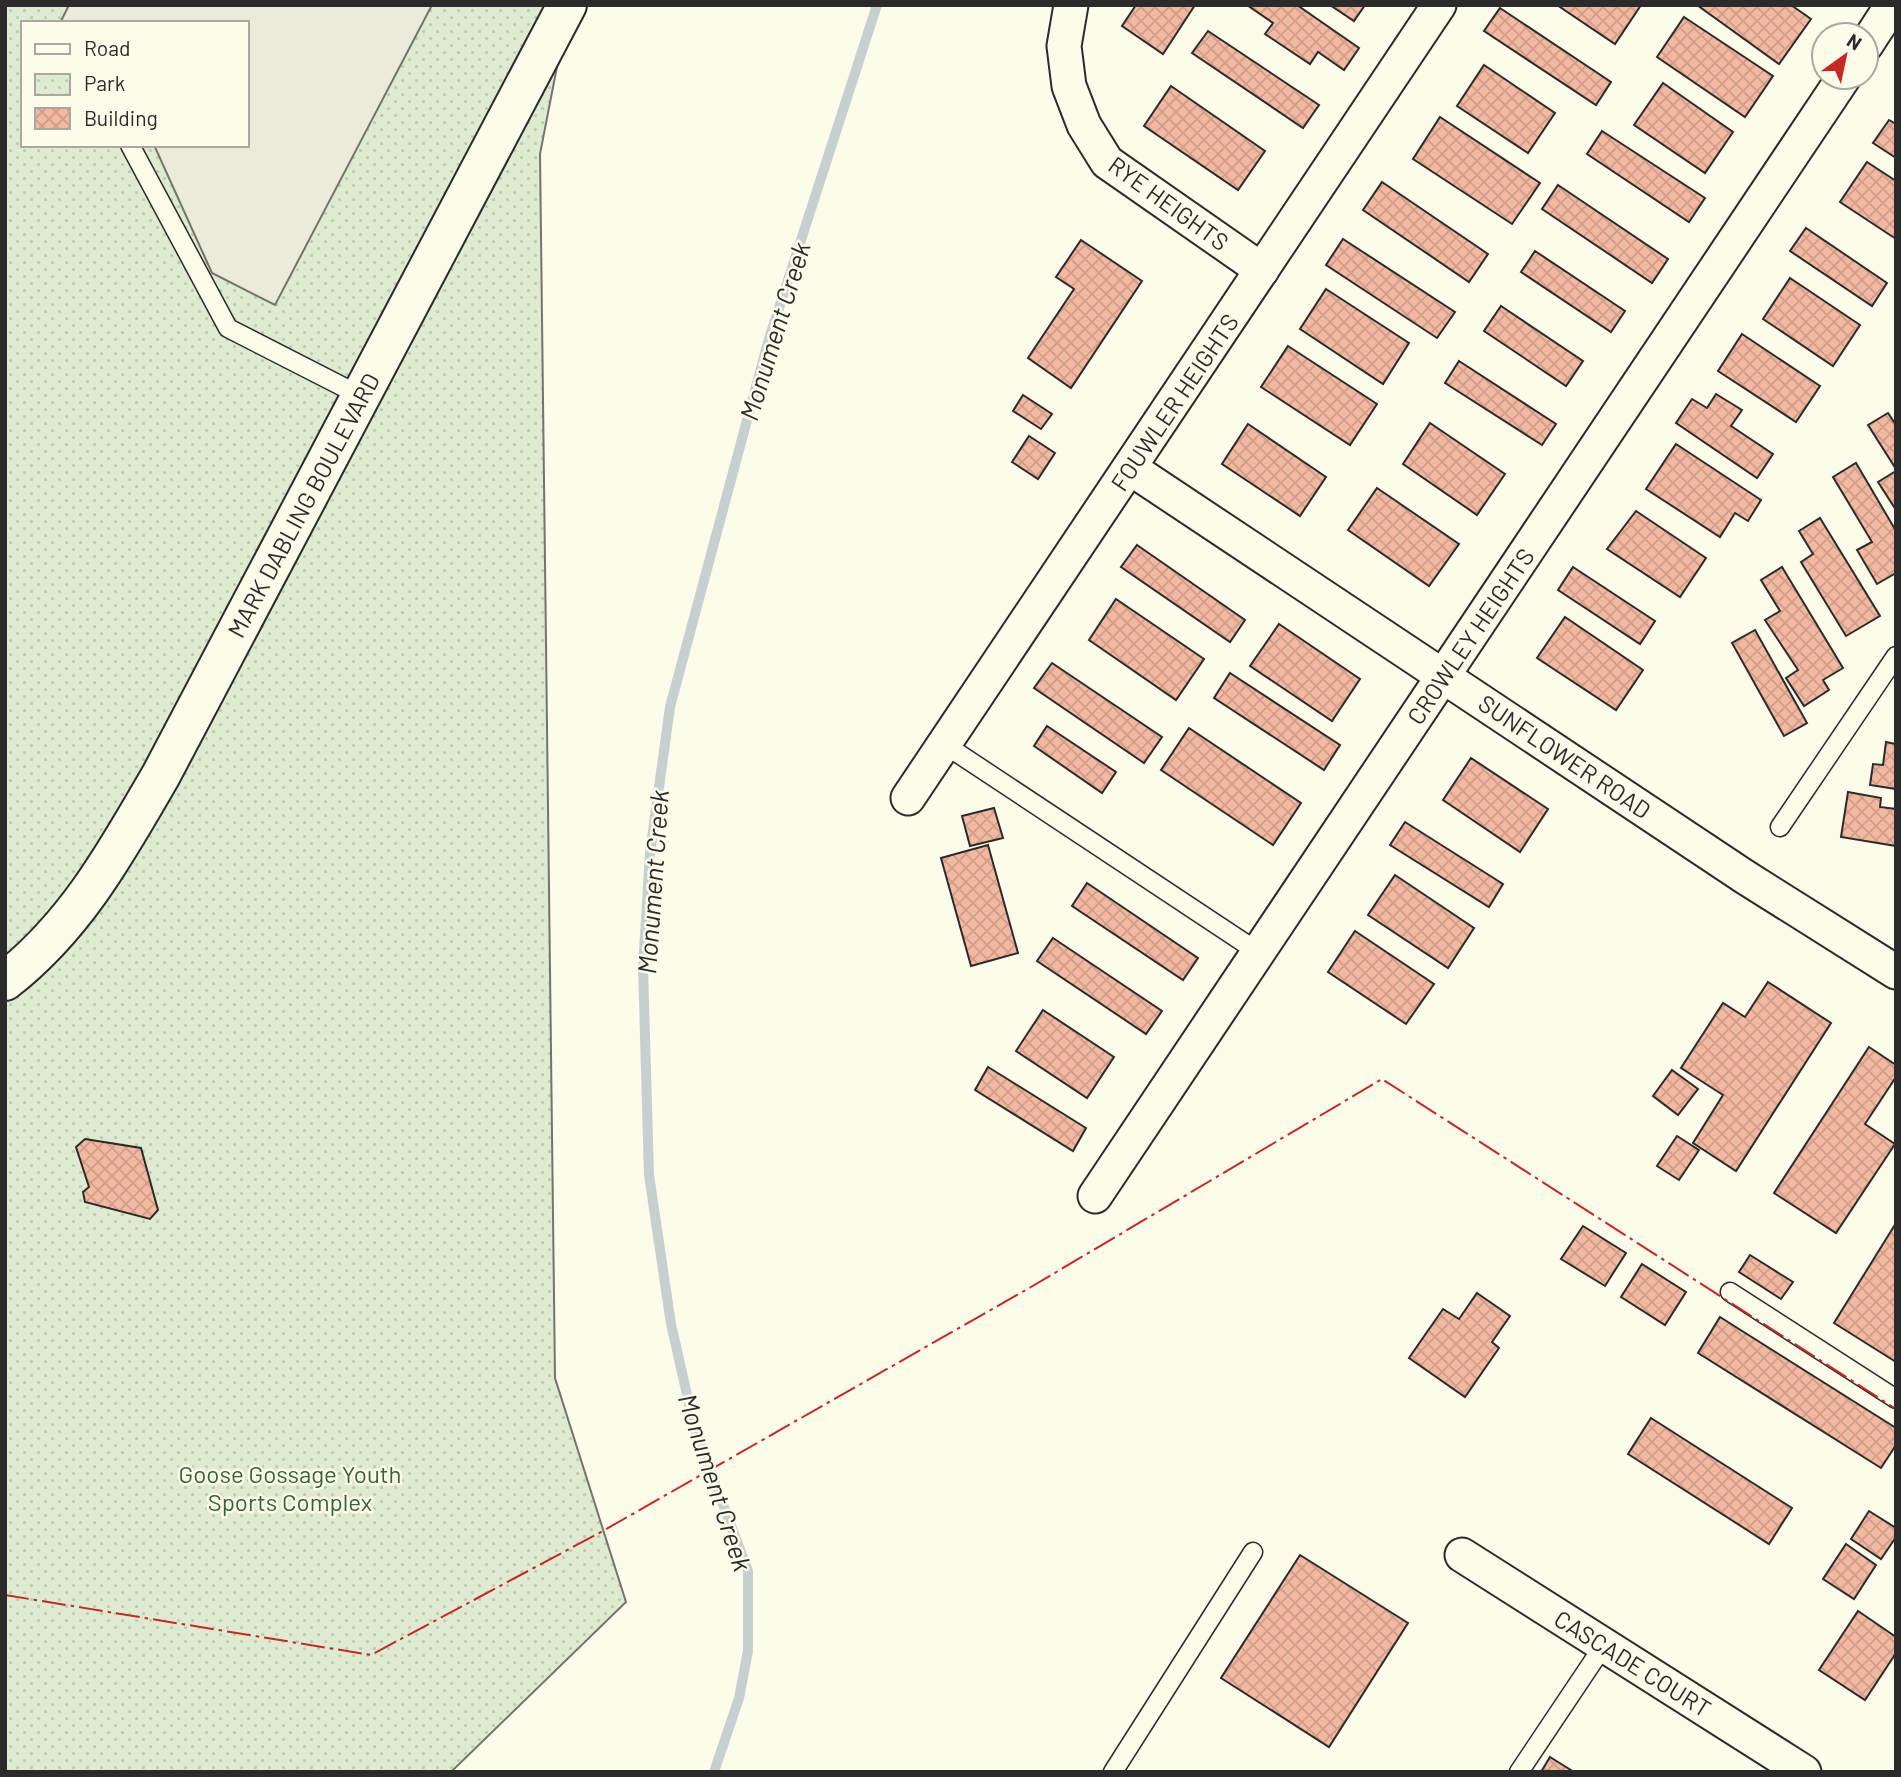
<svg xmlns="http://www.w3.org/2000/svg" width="1901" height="1777" viewBox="0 0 1901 1777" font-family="Barlow,sans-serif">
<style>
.park{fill:url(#park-dots);stroke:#74746e;stroke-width:2;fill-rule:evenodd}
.parking{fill:#eceadb;stroke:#74746e;stroke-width:2}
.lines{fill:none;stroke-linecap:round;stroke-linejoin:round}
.stream{stroke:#c7d0d0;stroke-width:10}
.building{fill:url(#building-cross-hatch);stroke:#2b2b2b;stroke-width:2}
.lane-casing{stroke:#2b2b2b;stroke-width:21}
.street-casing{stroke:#2b2b2b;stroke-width:37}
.secondary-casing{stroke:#2b2b2b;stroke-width:42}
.lane{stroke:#fdfbea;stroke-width:18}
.street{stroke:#fdfbea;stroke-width:33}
.secondary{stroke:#fdfbea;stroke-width:38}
.power{stroke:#c62828;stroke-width:2;stroke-dasharray:24 5 3.5 5;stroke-linecap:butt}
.labels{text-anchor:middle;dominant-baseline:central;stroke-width:5;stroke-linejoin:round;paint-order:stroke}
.street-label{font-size:24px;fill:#2b2b2b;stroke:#fdfbea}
.park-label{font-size:24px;fill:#34623c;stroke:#fdfbea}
.water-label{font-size:26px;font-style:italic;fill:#2b2b2b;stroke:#fdfbea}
</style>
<defs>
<pattern id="park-dots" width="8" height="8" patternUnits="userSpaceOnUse" patternTransform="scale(1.75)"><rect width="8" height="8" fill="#deebd1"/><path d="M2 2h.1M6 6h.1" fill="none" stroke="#bfcab4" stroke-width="1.8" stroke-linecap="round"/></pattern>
<pattern id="building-cross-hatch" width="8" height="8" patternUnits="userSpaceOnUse" patternTransform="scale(1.75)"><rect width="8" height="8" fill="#f2b8a0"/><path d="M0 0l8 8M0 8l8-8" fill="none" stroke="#d09e8a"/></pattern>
</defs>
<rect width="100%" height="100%" fill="#fdfbea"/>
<path class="park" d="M 5,5 L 569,5 L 540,154 L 555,1378 L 626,1602 L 451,1772 L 5,1772 ZM 23,23 L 247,23 L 247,145 L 23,145 Z"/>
<path class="parking" d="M 69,5 L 432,5 L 275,305 L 212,273 L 154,145 L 247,145 L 247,23 L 60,23 Z"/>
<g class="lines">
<path class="stream" d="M 714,1772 L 739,1698 L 748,1651 L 748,1571 L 695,1430 L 671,1324 L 649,1175 L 643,967 L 650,853 L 670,707 L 768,342 L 877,5"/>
</g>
<g class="building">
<path d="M 1136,5 L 1195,5 L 1163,54 L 1122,26 Z"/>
<path d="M 1247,5 L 1297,5 L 1359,48 L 1344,70 L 1318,52 L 1310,64 L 1265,34 L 1273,23 Z"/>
<path d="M 1330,5 L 1365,5 L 1354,21 Z"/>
<path d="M 1557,5 L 1641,5 L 1615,44 Z"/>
<path d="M 1697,5 L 1791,5 L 1811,19 L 1779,64 Z"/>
<path d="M 1500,8 L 1611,82 L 1596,105 L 1484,31 Z"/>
<path d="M 1684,17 L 1773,76 L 1745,117 L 1657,57 Z"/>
<path d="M 1208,31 L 1319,105 L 1303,128 L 1192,53 Z"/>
<path d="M 1484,65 L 1555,113 L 1528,153 L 1457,106 Z"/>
<path d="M 1663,83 L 1733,132 L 1705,173 L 1634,125 Z"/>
<path d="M 1171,86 L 1265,151 L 1238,190 L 1144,126 Z"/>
<path d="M 1440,117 L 1540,183 L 1512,224 L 1413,159 Z"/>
<path d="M 1889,120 L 1896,124 L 1896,158 L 1873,143 Z"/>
<path d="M 1602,131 L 1705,198 L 1689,222 L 1587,154 Z"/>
<path d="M 1867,162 L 1896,181 L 1896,239 L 1840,202 Z"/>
<path d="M 1382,182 L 1488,254 L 1469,282 L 1363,210 Z"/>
<path d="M 1558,185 L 1668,259 L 1652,283 L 1542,209 Z"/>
<path d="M 1806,228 L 1887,283 L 1872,306 L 1790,251 Z"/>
<path d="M 1343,239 L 1455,312 L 1437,338 L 1326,265 Z"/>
<path d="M 1081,240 L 1142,281 L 1071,388 L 1028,358 L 1074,289 L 1056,277 Z"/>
<path d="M 1535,251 L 1625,311 L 1611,332 L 1521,272 Z"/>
<path d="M 1790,278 L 1860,325 L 1833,366 L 1763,319 Z"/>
<path d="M 1326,289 L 1409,343 L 1383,384 L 1300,329 Z"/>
<path d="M 1501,306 L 1583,361 L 1566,386 L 1484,331 Z"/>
<path d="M 1742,334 L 1820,386 L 1796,422 L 1718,371 Z"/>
<path d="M 1288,346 L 1377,404 L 1350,445 L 1261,387 Z"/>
<path d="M 1459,361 L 1556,424 L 1542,445 L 1445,383 Z"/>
<path d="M 1716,394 L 1742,410 L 1731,426 L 1773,454 L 1757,478 L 1676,423 L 1692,399 L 1707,408 Z"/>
<path d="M 1023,395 L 1052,414 L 1041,429 L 1013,411 Z"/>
<path d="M 1888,413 L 1896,425 L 1896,469 L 1868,425 Z"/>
<path d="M 1430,423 L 1505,474 L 1477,515 L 1403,464 Z"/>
<path d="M 1248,424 L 1326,477 L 1300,516 L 1222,464 Z"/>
<path d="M 1029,436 L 1055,453 L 1038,479 L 1012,462 Z"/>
<path d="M 1676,444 L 1761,500 L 1748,521 L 1735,513 L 1720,537 L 1646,489 Z"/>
<path d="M 1856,463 L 1896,531 L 1896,573 L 1877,584 L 1857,550 L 1872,542 L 1833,477 Z"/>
<path d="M 1896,471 L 1896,510 L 1878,482 Z"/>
<path d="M 1377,488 L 1459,544 L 1429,586 L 1348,530 Z"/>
<path d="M 1636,511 L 1706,558 L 1680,597 L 1607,549 Z"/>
<path d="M 1820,518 L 1880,616 L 1846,636 L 1801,562 L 1813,554 L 1799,531 Z"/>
<path d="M 1137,545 L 1245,620 L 1230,642 L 1121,567 Z"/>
<path d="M 1573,567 L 1655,621 L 1640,644 L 1558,590 Z"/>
<path d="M 1782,567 L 1843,668 L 1823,680 L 1829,690 L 1804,706 L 1786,678 L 1798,670 L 1765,620 L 1780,611 L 1761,580 Z"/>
<path d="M 1116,599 L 1204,659 L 1176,700 L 1089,640 Z"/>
<path d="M 1565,617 L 1643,670 L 1616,710 L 1537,658 Z"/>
<path d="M 1279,624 L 1360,679 L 1332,721 L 1250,666 Z"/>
<path d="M 1755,630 L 1807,723 L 1784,736 L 1732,643 Z"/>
<path d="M 1052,663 L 1162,737 L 1144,763 L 1034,688 Z"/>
<path d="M 1230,673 L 1340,745 L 1324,770 L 1214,698 Z"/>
<path d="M 1047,726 L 1116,772 L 1102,793 L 1034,746 Z"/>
<path d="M 1189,728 L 1301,803 L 1273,845 L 1161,770 Z"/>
<path d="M 1886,742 L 1896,744 L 1896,789 L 1870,785 L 1873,764 L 1883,765 Z"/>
<path d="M 1471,758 L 1548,809 L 1520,852 L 1443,800 Z"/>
<path d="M 1848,792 L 1881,798 L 1880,807 L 1896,809 L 1896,846 L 1841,837 Z"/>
<path d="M 994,808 L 1003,838 L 970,846 L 962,816 Z"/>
<path d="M 1405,822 L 1503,884 L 1489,907 L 1390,845 Z"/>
<path d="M 988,845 L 1018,953 L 971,966 L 941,858 Z"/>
<path d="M 1395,875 L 1474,928 L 1448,968 L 1368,915 Z"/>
<path d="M 1087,883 L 1198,958 L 1183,980 L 1072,906 Z"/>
<path d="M 1355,931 L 1434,984 L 1406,1024 L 1328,972 Z"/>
<path d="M 1053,938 L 1162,1011 L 1146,1034 L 1037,961 Z"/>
<path d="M 1768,982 L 1831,1023 L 1736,1171 L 1693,1143 L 1723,1095 L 1681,1068 L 1723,1003 L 1745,1017 Z"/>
<path d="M 1043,1010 L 1114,1057 L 1087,1098 L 1016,1051 Z"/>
<path d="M 1869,1047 L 1896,1065 L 1896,1077 L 1865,1124 L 1895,1144 L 1836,1233 L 1774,1193 Z"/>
<path d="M 988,1067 L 1086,1128 L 1073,1151 L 975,1090 Z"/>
<path d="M 1672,1070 L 1698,1089 L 1678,1115 L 1653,1096 Z"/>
<path d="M 1677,1136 L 1699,1150 L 1679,1180 L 1657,1166 Z"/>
<path d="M 85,1139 L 141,1148 L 158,1210 L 150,1219 L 85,1202 L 83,1192 L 89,1187 L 76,1147 Z"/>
<path d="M 1896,1223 L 1896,1362 L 1834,1323 Z"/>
<path d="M 1583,1226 L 1626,1253 L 1605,1286 L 1561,1259 Z"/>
<path d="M 1750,1255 L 1793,1282 L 1781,1299 L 1739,1272 Z"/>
<path d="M 1642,1264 L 1686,1292 L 1665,1325 L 1621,1297 Z"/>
<path d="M 1477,1293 L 1510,1316 L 1492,1342 L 1499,1348 L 1465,1397 L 1409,1358 L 1443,1309 L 1459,1319 Z"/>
<path d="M 1720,1317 L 1896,1428 L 1896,1445 L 1881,1468 L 1698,1353 Z"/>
<path d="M 1651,1418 L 1792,1508 L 1769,1544 L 1628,1454 Z"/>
<path d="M 1869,1511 L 1896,1528 L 1896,1537 L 1881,1559 L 1851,1539 Z"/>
<path d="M 1846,1544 L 1876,1565 L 1854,1599 L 1823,1579 Z"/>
<path d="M 1300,1555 L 1408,1623 L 1329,1747 L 1221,1678 Z"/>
<path d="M 1858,1611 L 1896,1637 L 1896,1653 L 1865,1700 L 1819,1670 Z"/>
<path d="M 1550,1757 L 1574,1772 L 1541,1772 Z"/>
</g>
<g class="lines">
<g class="lane-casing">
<g id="lane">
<path d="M 130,145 L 228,328 L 361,396"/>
<path d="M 944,744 L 1258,952"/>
<path d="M 1780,827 L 1896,656"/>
<path d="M 1730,1292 L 1896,1399"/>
<path d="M 1113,1772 L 1253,1552"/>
<path d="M 1519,1772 L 1604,1645"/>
</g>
</g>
<g class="street-casing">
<g id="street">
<path d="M 1071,5 L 1064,46 L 1069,86 L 1084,125 L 1107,162 L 1262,270"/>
<path d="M 1866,45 L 1892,5"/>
<path d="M 1130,468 L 1745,877 L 1896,972"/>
<path d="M 908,798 L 1439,5"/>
<path d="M 1095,1196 L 1844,77"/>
<path d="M 1462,1555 L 1804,1772"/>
</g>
</g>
<g class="secondary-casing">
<path id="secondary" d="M 5,981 C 76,926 117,851 161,775 L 567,5"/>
</g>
<use href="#lane" class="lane"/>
<use href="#street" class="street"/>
<use href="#secondary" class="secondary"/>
<path class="power" d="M 5,1595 L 371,1655 L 601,1532 L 1031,1287 L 1382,1079 L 1896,1409"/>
</g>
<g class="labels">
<g class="street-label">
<text transform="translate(1169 203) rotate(36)">RYE HEIGHTS</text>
<text transform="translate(1174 402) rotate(-56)">FOUWLER HEIGHTS</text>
<text transform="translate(303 505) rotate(-62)">MARK DABLING BOULEVARD</text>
<text transform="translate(1470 636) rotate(-56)">CROWLEY HEIGHTS</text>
<text transform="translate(1565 756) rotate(34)">SUNFLOWER ROAD</text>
<text transform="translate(1633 1663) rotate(32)">CASCADE COURT</text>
</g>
<g class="park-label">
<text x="290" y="1473">Goose Gossage Youth<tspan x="290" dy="28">Sports Complex</tspan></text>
</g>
<g class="water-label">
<text transform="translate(774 331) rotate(-73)">Monument Creek</text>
<text transform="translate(652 882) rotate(-86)">Monument Creek</text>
<text transform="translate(716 1482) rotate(72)">Monument Creek</text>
</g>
</g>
<rect width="1901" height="1777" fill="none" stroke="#2b2b2b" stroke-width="14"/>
<rect x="21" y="21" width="228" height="126" fill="#fdfbea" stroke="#a9a89e" stroke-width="2"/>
<rect x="35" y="44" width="35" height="10" fill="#fdfbea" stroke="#a9a89e" stroke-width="2"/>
<text x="84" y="56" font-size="21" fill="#2b2b2b">Road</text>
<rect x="35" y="74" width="35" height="21" fill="url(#park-dots)" stroke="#a9a89e" stroke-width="2"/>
<text x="84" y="91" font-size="21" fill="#2b2b2b">Park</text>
<rect x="35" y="108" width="35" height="21" fill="url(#building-cross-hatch)" stroke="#a9a89e" stroke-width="2"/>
<text x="84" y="126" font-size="21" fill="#2b2b2b">Building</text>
<g transform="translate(1845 56) rotate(33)"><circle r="33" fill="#fdfbea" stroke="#a9a89e" stroke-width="2"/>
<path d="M0-5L12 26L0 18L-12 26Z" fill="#c62828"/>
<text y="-10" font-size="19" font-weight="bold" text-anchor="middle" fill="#2b2b2b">N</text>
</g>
</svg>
